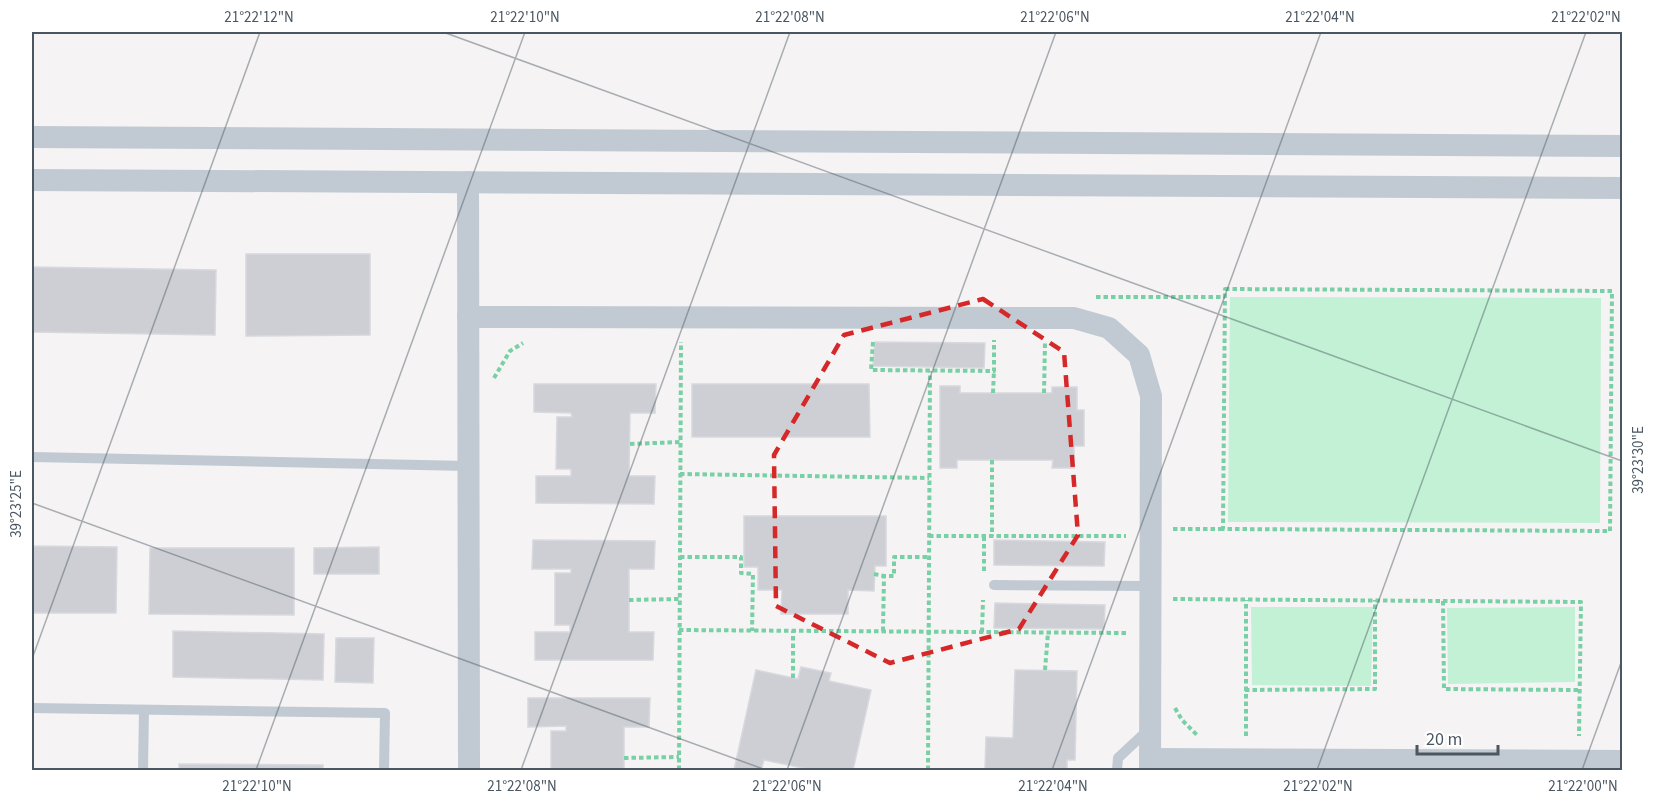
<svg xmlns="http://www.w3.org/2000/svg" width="1654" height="802" viewBox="0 0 1654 802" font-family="'Source Sans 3',sans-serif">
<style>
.green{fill:#c3f1d5}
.building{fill:#cdcfd5;stroke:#d7d9de;stroke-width:1.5}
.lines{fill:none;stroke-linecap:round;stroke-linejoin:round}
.path{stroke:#7ad0a6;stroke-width:4;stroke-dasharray:4.5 3;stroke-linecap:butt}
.lane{stroke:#c1cad2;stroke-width:10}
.street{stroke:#c1cad2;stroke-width:22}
.marked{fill:none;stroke:#d62828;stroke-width:4.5;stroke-dasharray:12 8;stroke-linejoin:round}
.ticks{fill:none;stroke:#4a5661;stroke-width:1.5;stroke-opacity:0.45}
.neatline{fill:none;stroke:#4a5661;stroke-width:2}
.ticks-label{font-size:15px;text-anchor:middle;fill:#4a5661}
</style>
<rect width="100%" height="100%" fill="#f5f3f3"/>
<g class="green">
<path d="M 1230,297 L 1601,298 L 1600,523 L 1228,522 Z"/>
<path d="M 1251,607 L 1373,607 L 1371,686 L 1252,685 Z"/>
<path d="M 1575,607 L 1575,682 L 1448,684 L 1447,608 Z"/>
</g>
<g class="building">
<path d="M 246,254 L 370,254 L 370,335 L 246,336 Z"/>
<path d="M 32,267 L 216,270 L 215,335 L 32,332 Z"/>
<path d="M 875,342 L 985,343 L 984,368 L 873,366 Z"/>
<path d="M 534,384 L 656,384 L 655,413 L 630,413 L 629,476 L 655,476 L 654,504 L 536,503 L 536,476 L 571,476 L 571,469 L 556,469 L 557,417 L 572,417 L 571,413 L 534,412 Z"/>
<path d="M 692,384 L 869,384 L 870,437 L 692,437 Z"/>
<path d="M 940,386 L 960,386 L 960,393 L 1052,393 L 1052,387 L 1077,387 L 1077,410 L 1084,410 L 1084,446 L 1074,446 L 1074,468 L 1052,468 L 1053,460 L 957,460 L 957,468 L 940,468 Z"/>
<path d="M 744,516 L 886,516 L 886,566 L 875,566 L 874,591 L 848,590 L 848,614 L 781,614 L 782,590 L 758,590 L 758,567 L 744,567 Z"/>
<path d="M 533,540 L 655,541 L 654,569 L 629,569 L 629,632 L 654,632 L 653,660 L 535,660 L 535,632 L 570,632 L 570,625 L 555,625 L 555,573 L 571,573 L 571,569 L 532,569 Z"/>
<path d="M 994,540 L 1105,542 L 1104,566 L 994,565 Z"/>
<path d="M 32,546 L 117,547 L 116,613 L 32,613 Z"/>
<path d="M 379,547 L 379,574 L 314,574 L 314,548 Z"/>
<path d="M 150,548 L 294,548 L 294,615 L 149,614 Z"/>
<path d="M 995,603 L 1105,605 L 1104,629 L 994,628 Z"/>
<path d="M 173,631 L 324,634 L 323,680 L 173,677 Z"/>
<path d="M 336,638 L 374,638 L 373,683 L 335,682 Z"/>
<path d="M 801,667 L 831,673 L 829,681 L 871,690 L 853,770 L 812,770 L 764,760 L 761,770 L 734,770 L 756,670 L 798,679 Z"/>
<path d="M 1015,670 L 1077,671 L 1075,760 L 1067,760 L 1067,770 L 985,770 L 986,737 L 1013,738 Z"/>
<path d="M 528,698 L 650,698 L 649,727 L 624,727 L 624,770 L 551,770 L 551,731 L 566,731 L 566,726 L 528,727 Z"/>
<path d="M 179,764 L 323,765 L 323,770 L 179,770 Z"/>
</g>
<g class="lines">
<g class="path">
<path d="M 1225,289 L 1612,291 L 1610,531 L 1223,529 Z"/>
<path d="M 1096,297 L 1225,297"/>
<path d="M 873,342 L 871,370 L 994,371 L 994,340"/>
<path d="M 494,378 L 510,351 L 523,343"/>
<path d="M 993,393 L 994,371"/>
<path d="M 1044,393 L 1045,343"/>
<path d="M 630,444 L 681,442"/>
<path d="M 992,460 L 992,536"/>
<path d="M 680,474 L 929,478"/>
<path d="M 1173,529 L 1223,529"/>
<path d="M 929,536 L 1126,536"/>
<path d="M 680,557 L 741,557 L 741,573 L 753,574 L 752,631"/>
<path d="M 984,571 L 984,536"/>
<path d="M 874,574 L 884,576"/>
<path d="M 1173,599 L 1581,602 L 1579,736"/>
<path d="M 629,600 L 680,599"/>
<path d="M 1443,601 L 1444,689 L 1579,690"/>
<path d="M 679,630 L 1126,633"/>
<path d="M 883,631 L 884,576 L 894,576 L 894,557 L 929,557"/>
<path d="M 982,632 L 983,600"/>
<path d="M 1045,670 L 1048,633"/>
<path d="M 793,678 L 793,631"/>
<path d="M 1245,690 L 1375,689 L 1375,600"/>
<path d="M 1175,708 L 1182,720 L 1197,735"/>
<path d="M 1246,736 L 1246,600"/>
<path d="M 624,758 L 679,757"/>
<path d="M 679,770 L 681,342"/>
<path d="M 928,770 L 930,371"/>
</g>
<g class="lane">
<path d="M 32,457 L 468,466"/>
<path d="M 994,585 L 1151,586"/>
<path d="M 32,708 L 385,713 L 384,770"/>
<path d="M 143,770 L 144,710"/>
<path d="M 1117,770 L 1118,758 L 1148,730"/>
</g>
<g class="street">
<path d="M 32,137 L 1622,146"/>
<path d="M 32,180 L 1622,188"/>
<path d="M 468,182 L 469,770"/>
<path d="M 468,317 L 1074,318 L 1109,328 L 1139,355 L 1151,396 L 1150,770"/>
<path d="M 1150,759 L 1622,761"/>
</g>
</g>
<path class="marked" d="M 983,299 L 1064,352 L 1078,535 L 1019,629 L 890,663 L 776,606 L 774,455 L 844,335 Z"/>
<path class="ticks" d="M 443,32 L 1622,461M 32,503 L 766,770M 32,659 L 260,32M 256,770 L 525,32M 521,770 L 790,32M 787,770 L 1056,32M 1052,770 L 1321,32M 1317,770 L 1586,32M 1582,770 L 1622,660"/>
<rect width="1654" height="802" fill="none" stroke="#ffffff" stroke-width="66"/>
<path d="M1417 745v9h81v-9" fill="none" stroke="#4a5661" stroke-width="3"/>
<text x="1426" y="745" font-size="18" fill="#4a5661" stroke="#ffffff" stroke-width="4.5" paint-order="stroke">20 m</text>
<rect x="33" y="33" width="1588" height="736" class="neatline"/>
<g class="ticks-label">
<text x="259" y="22">21°22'12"N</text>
<text x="525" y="22">21°22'10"N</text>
<text x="790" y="22">21°22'08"N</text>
<text x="1055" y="22">21°22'06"N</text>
<text x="1320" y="22">21°22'04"N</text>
<text x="1586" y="22">21°22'02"N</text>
<text transform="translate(1638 460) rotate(-90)" y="5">39°23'30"E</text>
<text transform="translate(16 504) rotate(-90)" y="5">39°23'25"E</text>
<text x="257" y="791">21°22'10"N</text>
<text x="522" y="791">21°22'08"N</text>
<text x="787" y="791">21°22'06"N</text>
<text x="1053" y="791">21°22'04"N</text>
<text x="1318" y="791">21°22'02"N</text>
<text x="1583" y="791">21°22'00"N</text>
</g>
</svg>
